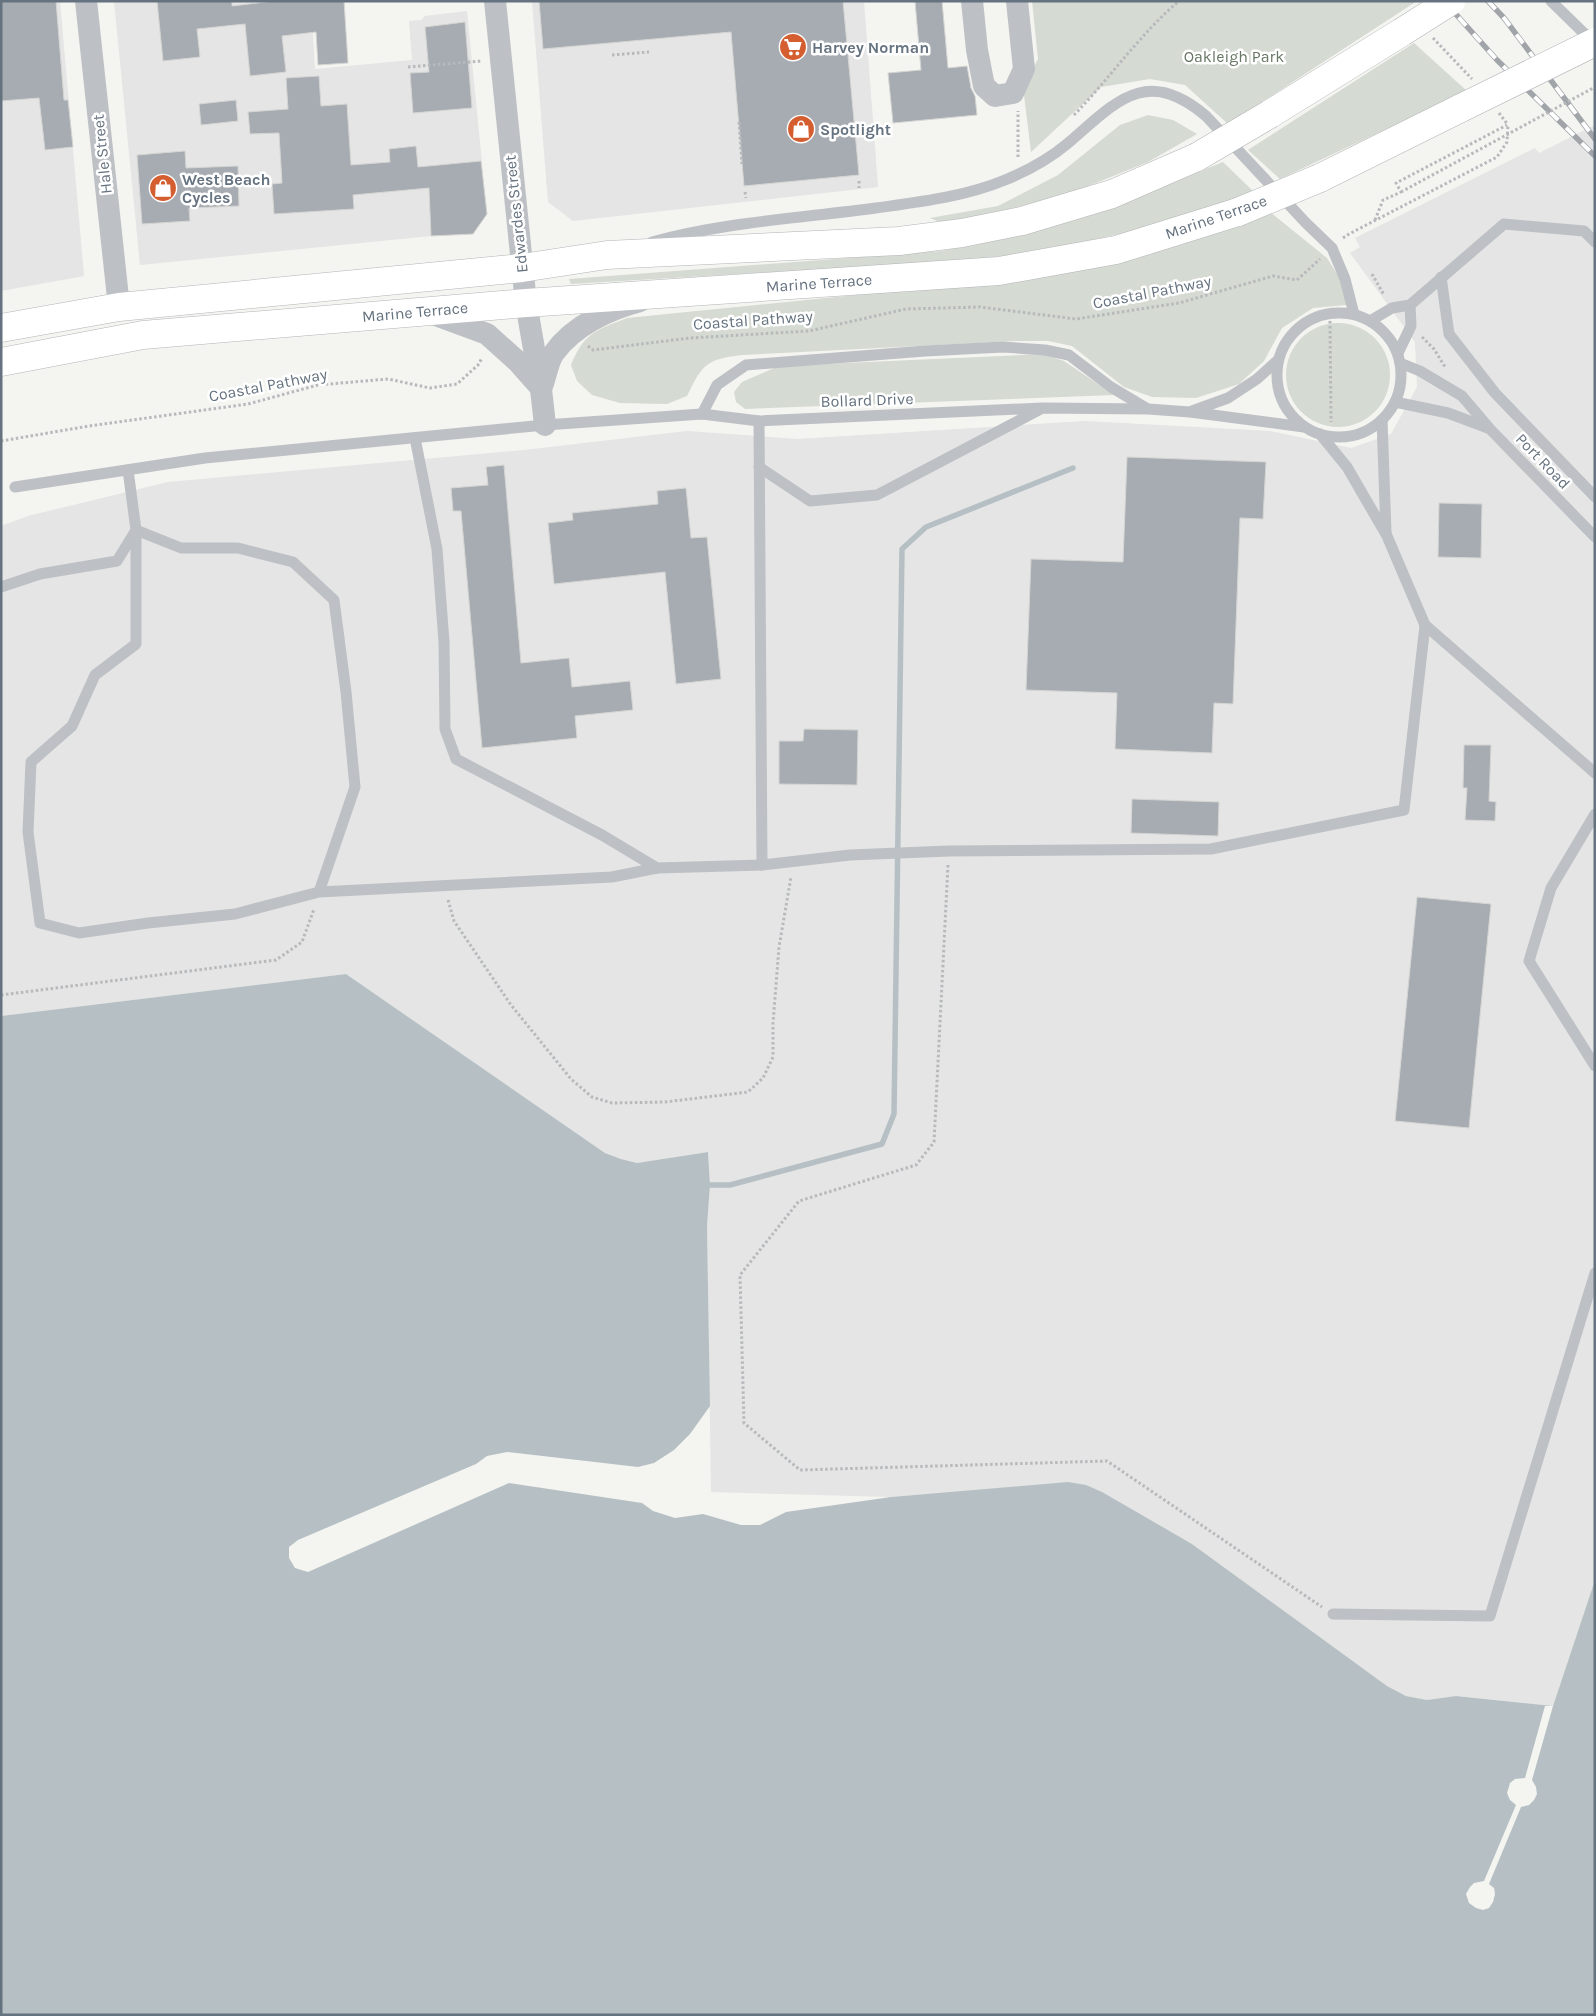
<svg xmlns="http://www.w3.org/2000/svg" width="1596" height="2016" viewBox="0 0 1596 2016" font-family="Karla,sans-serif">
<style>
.built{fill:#e4e5e4}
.green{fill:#d5dad2}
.water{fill:#b6c0c4}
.pier{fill:#f4f4f0}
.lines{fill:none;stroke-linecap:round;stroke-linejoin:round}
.stream{stroke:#b6c0c4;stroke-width:5.5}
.building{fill:#a6acb2;stroke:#d5d5d3}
.highway-casing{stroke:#b2b5b8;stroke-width:29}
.path{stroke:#b7b9bc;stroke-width:3;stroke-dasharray:2.5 2.5;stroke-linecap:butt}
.lane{stroke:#bdc0c4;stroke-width:11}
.street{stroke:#bdc0c4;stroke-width:22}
.highway{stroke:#fff;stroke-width:28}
.rail-casing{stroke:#a1a5aa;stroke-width:5.5}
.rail{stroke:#fff;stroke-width:4;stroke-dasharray:11;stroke-linecap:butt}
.highway-bridge-casing{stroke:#b2b5b8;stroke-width:29;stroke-linecap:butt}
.path-bridge{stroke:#b7b9bc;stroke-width:3;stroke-dasharray:2.5 2.5;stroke-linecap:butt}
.highway-bridge{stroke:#fff;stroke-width:28}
.labels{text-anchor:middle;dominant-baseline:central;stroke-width:5;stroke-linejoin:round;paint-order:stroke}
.poi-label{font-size:16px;font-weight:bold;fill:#65727f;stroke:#fff;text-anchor:start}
.park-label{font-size:16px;fill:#677764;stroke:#fff}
.street-label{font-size:16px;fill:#65727f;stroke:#fff}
</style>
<rect width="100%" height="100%" fill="#f4f4f0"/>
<g class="built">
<path d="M 1,1 L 60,1 L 84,276 L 1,291 Z"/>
<path d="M 114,1 L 311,1 L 315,69 L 412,60 L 409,21 L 421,20 L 425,16 L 467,11 L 487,214 L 473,234 L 431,236 L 140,265 Z"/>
<path d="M 532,1 L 864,1 L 878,187 L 573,221 L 548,202 Z"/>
<path d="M 1595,125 L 1595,1580 L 1553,1706 L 1457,1696 L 1427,1700 L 1406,1696 L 1387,1686 L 1192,1544 L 1090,1487 L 1029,1486 L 891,1497 L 711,1492 L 707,1225 L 710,1185 L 708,1152 L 637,1163 L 621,1159 L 605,1153 L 346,974 L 1,1016 L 1,526 L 28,516 L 168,482 L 524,450 L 687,431 L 798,439 L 1085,421 L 1270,431 L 1351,448 L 1391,434 L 1417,387 L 1415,342 L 1350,253 L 1360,247 L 1355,238 L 1535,148 L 1539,153 Z"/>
</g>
<g class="green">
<path d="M 1032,1 L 1417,1 L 1228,124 L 1185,85 L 1150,79 L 1101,87 L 1031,152 L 1023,87 L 1038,59 Z"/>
<path d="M 1414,43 L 1467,91 L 1280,179 L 1248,150 Z"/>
<path d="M 1148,115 L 1173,120 L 1197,134 L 1148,162 L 1071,193 L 1002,211 L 942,223 L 930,218 L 998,206 L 1058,175 L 1120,125 Z"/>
<path d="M 1223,162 L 1253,191 L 1235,200 L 1156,226 L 1032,253 L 944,262 L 571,284 L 569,279 L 941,251 L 1027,233 L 1122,203 Z"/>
<path d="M 1270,212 L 1327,258 L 1356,304 L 1313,308 L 1282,328 L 1264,361 L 1239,384 L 1196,398 L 1152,397 L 1124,387 L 1072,346 L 1048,341 L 1015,341 L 743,355 C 707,359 703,363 687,396 L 667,404 L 620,403 L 592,395 L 577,381 L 571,365 C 584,333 596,330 627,318 L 965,284 Z"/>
<circle cx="1338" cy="375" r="52"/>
<path d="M 1043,354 L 1064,361 L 1114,395 L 745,409 L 736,402 L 734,392 L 742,382 L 779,366 Z"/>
</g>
<path class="water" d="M 346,974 L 605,1153 L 621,1159 L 637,1163 L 708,1152 L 710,1185 L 707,1226 L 710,1406 L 690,1434 L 674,1450 L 654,1463 L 638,1467 L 507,1452 L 487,1456 L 476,1464 L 298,1540 L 289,1547 L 289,1558 L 295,1568 L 308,1572 L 509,1483 L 642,1503 L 653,1511 L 675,1518 L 703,1514 L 741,1525 L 760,1525 L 786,1512 L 891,1497 L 1068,1482 L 1086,1485 L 1102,1492 L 1192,1544 L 1387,1686 L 1406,1696 L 1427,1700 L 1456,1696 L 1553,1706 L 1595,1580 L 1595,2015 L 1,2015 L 1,1016 Z"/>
<path class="pier" d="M 1545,1706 L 1553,1706 L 1532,1780 L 1536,1787 L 1537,1794 L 1534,1800 L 1529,1805 L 1521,1807 L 1489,1884 L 1494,1888 L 1495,1894 L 1493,1902 L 1489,1908 L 1483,1910 L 1476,1908 L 1469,1903 L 1466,1894 L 1470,1887 L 1474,1883 L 1484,1881 L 1516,1805 L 1510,1800 L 1507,1793 L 1510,1783 L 1515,1779 L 1525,1778 Z"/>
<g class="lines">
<path class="stream" d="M 710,1185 L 730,1185 L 882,1144 L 894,1114 L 902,549 L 926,527 L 1073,468"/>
</g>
<g class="building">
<path d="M 1,1 L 56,1 L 64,100 L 68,100 L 73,147 L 45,150 L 39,98 L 1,101 Z"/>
<path d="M 157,1 L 232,1 L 232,6 L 274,1 L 344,1 L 348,63 L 318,65 L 316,32 L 282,36 L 286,72 L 250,76 L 245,24 L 197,29 L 200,57 L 163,61 Z"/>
<path d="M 539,1 L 843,1 L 859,175 L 744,186 L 731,32 L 543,49 Z"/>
<path d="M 915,1 L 942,1 L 948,68 L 967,66 L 971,88 L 975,96 L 977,115 L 893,123 L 888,73 L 921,70 Z"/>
<path d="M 465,22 L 472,108 L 413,113 L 410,73 L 429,72 L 425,27 Z"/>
<path d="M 319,76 L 321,106 L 347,104 L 351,165 L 390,162 L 389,149 L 416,146 L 418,167 L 481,161 L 487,214 L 473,234 L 431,236 L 429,188 L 353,195 L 354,209 L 274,214 L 272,184 L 282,183 L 279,133 L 250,134 L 248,112 L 288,109 L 286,78 Z"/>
<path d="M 236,100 L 238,121 L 201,125 L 199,104 Z"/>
<path d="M 185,151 L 186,168 L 238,166 L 239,206 L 189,208 L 190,221 L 142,224 L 137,155 Z"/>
<path d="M 1127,457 L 1266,462 L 1263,519 L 1240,518 L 1233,704 L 1214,703 L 1212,753 L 1115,749 L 1117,693 L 1026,690 L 1031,559 L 1123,562 Z"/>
<path d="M 504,465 L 521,663 L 569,658 L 572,687 L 630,681 L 633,710 L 575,716 L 577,738 L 482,748 L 461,511 L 453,511 L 451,488 L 488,485 L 486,467 Z"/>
<path d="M 686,488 L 691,538 L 707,537 L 721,679 L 676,684 L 665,572 L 554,584 L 548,523 L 573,520 L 572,513 L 658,504 L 657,491 Z"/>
<path d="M 1439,503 L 1482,504 L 1481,558 L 1438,557 Z"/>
<path d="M 804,729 L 858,730 L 857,785 L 779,784 L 779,741 L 803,741 Z"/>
<path d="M 1464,745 L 1491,745 L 1489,801 L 1496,802 L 1495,821 L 1465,820 L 1467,788 L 1463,788 Z"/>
<path d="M 1132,799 L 1219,802 L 1218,836 L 1131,833 Z"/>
<path d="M 1417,897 L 1491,904 L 1469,1128 L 1395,1121 Z"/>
</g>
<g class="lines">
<g class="highway-casing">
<g id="highway">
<path d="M 1270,114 L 1402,32"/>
<path d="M 1320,178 L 1461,108"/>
<path d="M 1,328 L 119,307 L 522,268 L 607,255 L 899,241 L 962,233 L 1022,221 L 1112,194 L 1197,157"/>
<path d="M 1,362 L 143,335 L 526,303 L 999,271 L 1116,250 L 1238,212"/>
</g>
</g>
<g class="path">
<path d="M 1433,38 L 1472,79"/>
<path d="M 612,55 L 649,52"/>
<path d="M 408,67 L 482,61"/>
<path d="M 1499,113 L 1508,125"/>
<path d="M 1074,115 C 1110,78 1140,34 1179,1"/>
<path d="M 739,122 L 742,164"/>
<path d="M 1018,157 L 1018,111"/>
<path d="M 859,181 L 859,188"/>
<path d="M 745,192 L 746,198"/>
<path d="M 1375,220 L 1383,200 L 1401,192 L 1396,183 L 1507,125"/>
<path d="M 1343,238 L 1349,234 L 1497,157 L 1507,142 L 1508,125"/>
<path d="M 1372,274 L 1384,295"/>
<path d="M 1330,321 L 1331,422"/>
<path d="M 1422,337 L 1434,349 L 1445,367"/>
<path d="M 588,346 L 593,350 L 690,338 L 809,331 L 906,309 L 980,307 L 1076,319 L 1179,303 L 1273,276 L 1297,280 L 1320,259"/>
<path d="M 1,441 L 89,426 L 248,404 L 318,385 L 388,379 L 430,388 L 457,384 L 478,365 L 482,358"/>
<path d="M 948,865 L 934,1142 L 916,1165 L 799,1201 L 740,1275 L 744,1423 L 800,1470 L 1107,1461 L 1322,1607"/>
<path d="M 448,900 L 454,921 L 511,1005 L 571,1079 L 592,1097 L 612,1103 L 665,1102 L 748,1092 L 763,1078 L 773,1057 L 773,1023 L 779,947 L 791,877"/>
<path d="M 1,995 L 276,960 L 302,942 L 314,909"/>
</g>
<g class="lane">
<path d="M 1551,1 L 1594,43"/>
<path d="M 652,242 C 725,222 801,218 876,208 C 919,202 964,197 1005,180 C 1027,171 1049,159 1067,144 C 1114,104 1145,64 1206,116 L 1306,223 L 1332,248 L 1345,279 L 1354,314"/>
<path d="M 1441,277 L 1449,334 L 1495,393 L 1595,497"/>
<circle cx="1339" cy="375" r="62"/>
<path d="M 1370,321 L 1392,308 L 1410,305 L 1504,224 L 1584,231 L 1595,242"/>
<path d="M 1398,353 L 1411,326 L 1410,305"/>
<path d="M 1400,363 L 1420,371 L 1462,396 L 1490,429 L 1595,537"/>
<path d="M 1395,402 L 1448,413 L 1488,428"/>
<path d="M 1192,411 L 1228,398 L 1257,379 L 1278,360"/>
<path d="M 702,414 L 717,385 L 746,365 L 925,351 L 1003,347 L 1045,350 L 1069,355 L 1111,387 L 1146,408"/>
<path d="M 1382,420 L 1386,533"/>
<path d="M 759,421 L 762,865"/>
<path d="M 1320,434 L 1347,467 L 1387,536 L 1425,625 L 1595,773"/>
<path d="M 415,438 L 437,549 L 444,642 L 445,729 L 456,759 L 602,835 L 657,868 L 762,865 L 850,855 L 949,851 L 1211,849 L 1404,810 L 1425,625"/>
<path d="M 759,467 L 810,501 L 877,495 L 1039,410"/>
<path d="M 15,487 L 205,458 L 545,425 L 702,414 L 759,421 L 1042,408 L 1148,409 L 1190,412 L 1304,427"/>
<path d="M 1,587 L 40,574 L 117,561 L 136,530 L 128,470"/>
<path d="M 1595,814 L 1551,888 L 1529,961 L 1595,1066"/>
<path d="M 319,892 L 355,787 L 346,692 L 334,600 L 293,562 L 238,548 L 181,548 L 136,530 L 136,644 L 95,675 L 72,726 L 31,762 L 28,832 L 40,923 L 79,933 L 148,923 L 235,914 L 319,892 L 612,877 L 657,868"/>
<path d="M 1333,1614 L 1490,1616 L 1595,1273"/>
</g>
<g class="street">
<path d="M 86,1 L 119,307"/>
<path d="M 495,1 L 526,303 L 541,389 L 545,425"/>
<path d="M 972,1 L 977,50 L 984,86 L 995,96 L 1013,93 L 1024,69 L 1017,1"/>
<path d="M 430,313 L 487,334 L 517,361 L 541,388"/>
<path d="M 542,386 C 546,376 548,361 554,353 C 573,326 609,309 640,301"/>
</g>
<use href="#highway" class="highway"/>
<g class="rail-casing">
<g id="rail">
<path d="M 1444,1 L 1497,60 L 1595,156"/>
<path d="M 1488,1 L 1504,18 L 1595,139"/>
</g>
</g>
<use href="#rail" class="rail"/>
<g class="highway-bridge-casing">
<g id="highway-bridge">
<path d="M 1402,32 L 1451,1"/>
<path d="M 1461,108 L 1595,42"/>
<path d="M 1197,157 L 1270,114"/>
<path d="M 1238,212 L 1320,178"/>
</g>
</g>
<path class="path-bridge" d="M 1401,192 L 1595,87"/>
<use href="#highway-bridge" class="highway-bridge"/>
</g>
<defs>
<g id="supermarket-disc" transform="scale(1.4375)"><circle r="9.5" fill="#d45e30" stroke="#fff"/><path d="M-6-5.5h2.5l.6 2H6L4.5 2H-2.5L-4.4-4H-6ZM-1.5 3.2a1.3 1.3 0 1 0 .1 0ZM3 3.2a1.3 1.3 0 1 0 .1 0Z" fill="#fff"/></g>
<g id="shop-disc" transform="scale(1.4375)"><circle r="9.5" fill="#d45e30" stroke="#fff"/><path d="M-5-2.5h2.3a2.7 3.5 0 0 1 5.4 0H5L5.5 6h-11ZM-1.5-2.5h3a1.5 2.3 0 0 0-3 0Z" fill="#fff"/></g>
</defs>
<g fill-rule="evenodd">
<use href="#supermarket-disc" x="793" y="47"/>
<use href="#shop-disc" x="801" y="129"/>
<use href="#shop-disc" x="163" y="188"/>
</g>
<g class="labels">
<g class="poi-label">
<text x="812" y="47">Harvey Norman</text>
<text x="820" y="129">Spotlight</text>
<text x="182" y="179">West Beach<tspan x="182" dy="18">Cycles</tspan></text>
</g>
<g class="park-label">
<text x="1234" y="56">Oakleigh Park</text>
</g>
<g class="street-label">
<text transform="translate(102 154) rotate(-96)">Hale Street</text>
<text transform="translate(516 214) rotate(-96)">Edwardes Street</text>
<text transform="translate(1216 217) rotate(-19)">Marine Terrace</text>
<text transform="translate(819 283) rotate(-4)">Marine Terrace</text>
<text transform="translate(1152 292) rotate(-11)">Coastal Pathway</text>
<text transform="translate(415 312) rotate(-5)">Marine Terrace</text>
<text transform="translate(753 320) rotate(-4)">Coastal Pathway</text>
<text transform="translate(268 385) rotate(-11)">Coastal Pathway</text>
<text transform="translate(867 400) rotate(-2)">Bollard Drive</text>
<text transform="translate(1543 461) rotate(46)">Port Road</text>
</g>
</g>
<rect width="1596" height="2016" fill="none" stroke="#65727f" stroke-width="5"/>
</svg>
